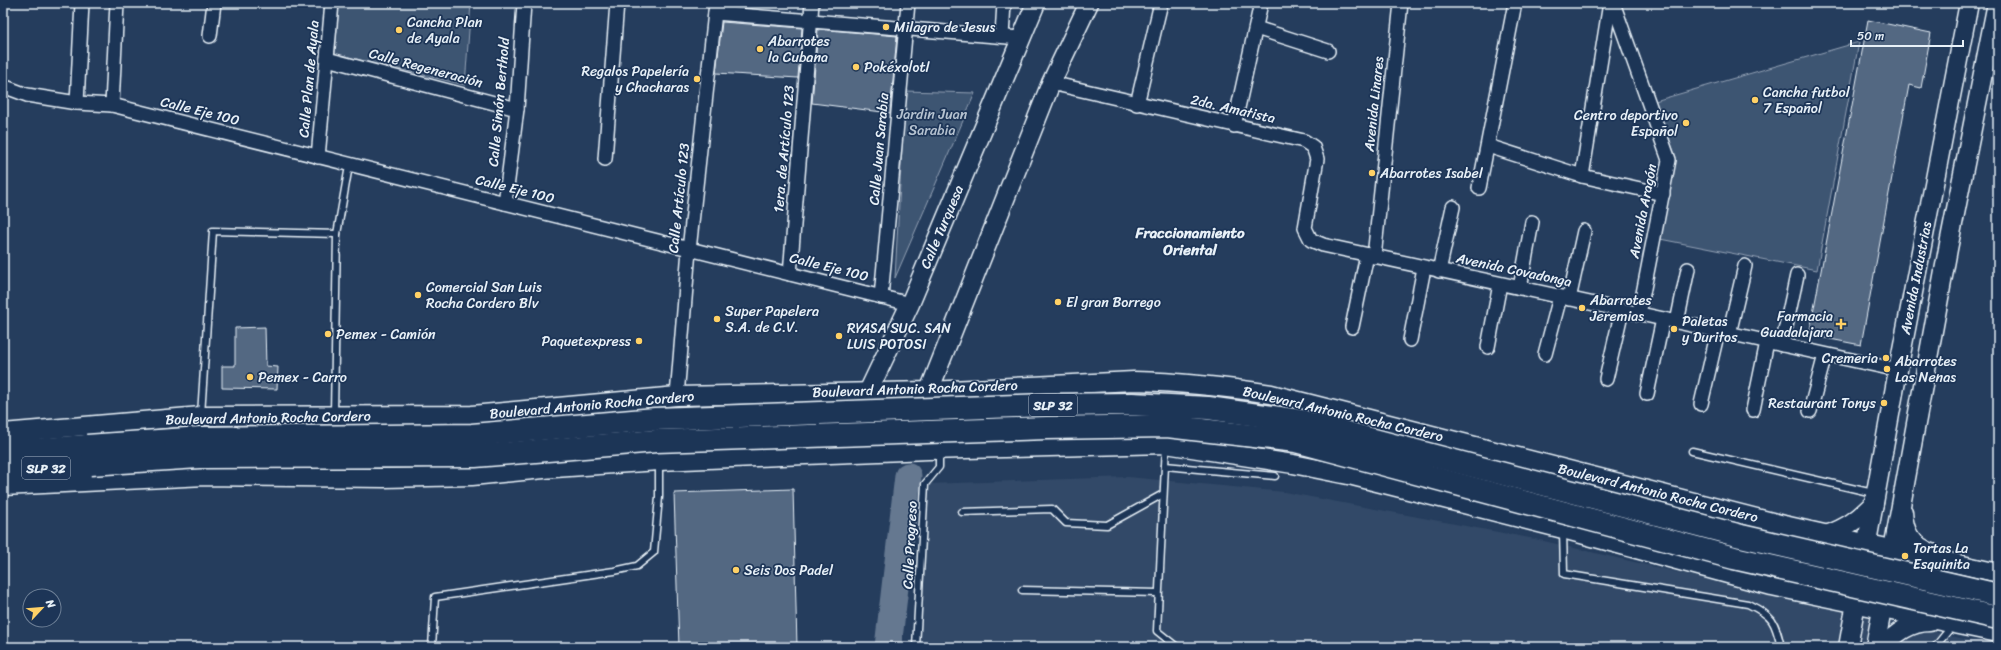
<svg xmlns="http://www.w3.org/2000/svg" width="2001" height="650" viewBox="0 0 2001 650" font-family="Sriracha,sans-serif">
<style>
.built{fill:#334a68}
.green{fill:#3e5472;stroke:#93a2b5}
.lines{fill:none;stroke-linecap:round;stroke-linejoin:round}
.river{stroke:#657890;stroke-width:27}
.building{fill:#536782;stroke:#e8f1f8}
.lane-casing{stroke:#e8f1f8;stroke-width:9}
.street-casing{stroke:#e8f1f8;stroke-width:16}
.secondary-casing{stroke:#e8f1f8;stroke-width:21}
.highway-casing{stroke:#e8f1f8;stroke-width:25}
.lane{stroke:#1d3557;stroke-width:6}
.street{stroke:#1d3557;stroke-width:13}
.secondary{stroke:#1d3557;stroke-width:18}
.highway{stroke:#1d3557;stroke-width:22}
.highway-bridge-casing{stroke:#e8f1f8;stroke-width:25;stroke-linecap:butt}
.highway-bridge{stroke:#1d3557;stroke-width:22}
.poi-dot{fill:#ffd166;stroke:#1d3557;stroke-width:1.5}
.labels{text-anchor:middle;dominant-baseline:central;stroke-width:3.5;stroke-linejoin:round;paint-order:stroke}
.shield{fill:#1d3557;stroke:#abb9c8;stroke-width:1}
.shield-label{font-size:13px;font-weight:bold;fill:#e8f1f8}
.poi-label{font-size:14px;fill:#e8f1f8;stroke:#1d3557;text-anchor:start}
.street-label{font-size:14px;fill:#e8f1f8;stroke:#1d3557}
.park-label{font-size:14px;fill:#b5c2d0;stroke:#1d3557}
.neighbourhood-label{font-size:15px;font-weight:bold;fill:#e8f1f8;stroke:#1d3557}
</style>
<rect width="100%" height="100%" fill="#253d5d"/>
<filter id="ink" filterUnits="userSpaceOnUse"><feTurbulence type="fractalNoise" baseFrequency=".025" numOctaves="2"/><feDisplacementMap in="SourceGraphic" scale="8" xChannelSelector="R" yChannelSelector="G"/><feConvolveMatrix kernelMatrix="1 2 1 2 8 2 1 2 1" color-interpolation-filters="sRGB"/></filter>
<g filter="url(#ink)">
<path class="built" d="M 1128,477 L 1284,492 L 1535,539 L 1998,647 L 920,647 L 927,484 Z"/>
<g class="green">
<path d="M 339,3 L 471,3 L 465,85 L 335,54 Z"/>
<path d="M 1859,42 L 1817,270 L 1660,239 L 1676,157 L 1655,101 Z"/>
<path d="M 905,91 L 975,93 L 895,278 Z"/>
</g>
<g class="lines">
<path class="river" d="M 888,647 L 908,476"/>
</g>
<g class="building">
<path d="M 1868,20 L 1931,33 L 1921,88 L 1909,85 L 1861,345 L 1809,335 Z"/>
<path d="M 722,22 L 802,28 L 798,78 L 716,73 Z"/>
<path d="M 818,29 L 897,36 L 890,113 L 812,103 Z"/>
<path d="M 265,327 L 266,366 L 278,367 L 277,389 L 222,388 L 222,366 L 235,366 L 235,328 Z"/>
<path d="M 793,489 L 797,647 L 679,647 L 674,493 Z"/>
</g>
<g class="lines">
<g class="lane-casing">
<g id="lane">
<path d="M 334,414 L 337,234"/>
<path d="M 201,415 L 213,231 L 337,234 L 349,166"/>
<path d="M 1166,445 L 1157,631 L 1177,647"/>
<path d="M 1692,451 L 1873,493"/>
<path d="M 1165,466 L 1275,476"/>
<path d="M 962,512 L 1052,509 L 1066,523 L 1107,525 L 1163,494"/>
<path d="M 1563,530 L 1564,574 L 1748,604 C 1773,616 1775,621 1781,647"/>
<path d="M 1022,590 L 1158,593"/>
<path d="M 432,647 L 435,597 L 614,571 L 637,566 L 654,552 L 659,497 L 659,463"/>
<path d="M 916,647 L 925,484 L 939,467 L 939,452"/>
<path d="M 1935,647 L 1952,626"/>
</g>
</g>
<g class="street-casing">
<g id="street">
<path d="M 1613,3 L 1669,160 L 1639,314"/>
<path d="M 715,13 L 1020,38"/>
<path d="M 1256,28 L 1328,51"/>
<path d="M 210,36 L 214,3"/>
<path d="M 1002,36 L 1004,3"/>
<path d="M 327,59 L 517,109"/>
<path d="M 1051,83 L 1304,141 L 1313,147 L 1317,159 L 1305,228 L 1311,240 L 1323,245 L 1898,370"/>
<path d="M 3,86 L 27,95 L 77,103 L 112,105 L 910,304"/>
<path d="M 77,103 L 82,3"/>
<path d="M 1137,104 L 1161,3"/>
<path d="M 112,105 L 117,3"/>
<path d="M 1234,126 L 1261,3"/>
<path d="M 1488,146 L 1582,176 L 1663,194"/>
<path d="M 318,157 L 332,3"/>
<path d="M 605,159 L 617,3"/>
<path d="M 1582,176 L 1610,3"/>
<path d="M 1479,188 L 1515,3"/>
<path d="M 505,203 L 517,109 L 524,3"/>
<path d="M 1374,257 L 1401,3"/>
<path d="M 1439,271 L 1453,207"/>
<path d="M 790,274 L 812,3"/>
<path d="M 1520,288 L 1532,222"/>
<path d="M 881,297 L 908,3"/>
<path d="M 1569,299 L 1584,231"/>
<path d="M 1677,322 L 1688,269"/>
<path d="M 1352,327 L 1367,255"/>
<path d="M 1729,334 L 1745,266"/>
<path d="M 1410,340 L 1424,268"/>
<path d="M 1782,345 L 1797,275"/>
<path d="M 1488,347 L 1500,284"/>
<path d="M 1545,354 L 1560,297"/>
<path d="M 1606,379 L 1622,310"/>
<path d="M 1647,394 L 1663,319"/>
<path d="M 677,396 L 689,250 L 716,3"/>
<path d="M 1701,404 L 1718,331"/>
<path d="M 1753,410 L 1767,342"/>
<path d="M 1810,411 L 1825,355"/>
</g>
</g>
<g class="secondary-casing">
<g id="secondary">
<path d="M 928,401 L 929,391 L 1051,83 L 1089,3"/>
<path d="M 868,403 L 868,392 L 910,304 L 1036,3"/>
<path d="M 3,433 L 201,416 L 472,415 L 677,396 L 929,391 L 1134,381 C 1181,382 1226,387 1271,394 L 1784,525 L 1998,573"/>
<path d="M 3,486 L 205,476 L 384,478 L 472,476 L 554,468 L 659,461 L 928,450 L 1166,444 L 1293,464 L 1353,476 L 1563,529 L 1772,586 L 1998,633"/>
<path d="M 1903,512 C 1904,534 1912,545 1932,553"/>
<path d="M 1826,535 C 1846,528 1859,519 1874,503"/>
<path d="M 1891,560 L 1948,249 L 1997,3"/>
<path d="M 1848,647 L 1898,370 L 1969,3"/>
<path d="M 1875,647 L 1884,599"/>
<path d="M 1883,647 C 1896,633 1910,622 1930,622"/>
</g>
</g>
<g class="highway-casing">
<g id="highway">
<path d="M 3,452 L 87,446"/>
<path d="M 3,472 L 90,464"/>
</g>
</g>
<use href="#lane" class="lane"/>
<use href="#street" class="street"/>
<use href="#secondary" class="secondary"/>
<use href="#highway" class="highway"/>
<g class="highway-bridge-casing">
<g id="highway-bridge">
<path d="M 87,446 L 201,438 L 472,435 L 655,419 L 1046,405 L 1132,404 L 1208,408 L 1301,421 L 1741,536 L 1998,595"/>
<path d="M 90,464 L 199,457 L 475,456 L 656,441 L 1047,428 L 1167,426 L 1296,441 L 1734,558 L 1998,618"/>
</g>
</g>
<use href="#highway-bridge" class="highway-bridge"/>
</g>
</g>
<g class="poi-dot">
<circle cx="886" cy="27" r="4"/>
<circle cx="399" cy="30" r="4"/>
<circle cx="760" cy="49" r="4"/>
<circle cx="856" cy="67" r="4"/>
<circle cx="697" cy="79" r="4"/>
<circle cx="1755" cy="100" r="4"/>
<circle cx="1686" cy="123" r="4"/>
<circle cx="1372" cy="173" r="4"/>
<circle cx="418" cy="295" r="4"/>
<circle cx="1058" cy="302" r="4"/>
<circle cx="1582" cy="308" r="4"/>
<circle cx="717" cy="319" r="4"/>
<path d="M1839 318h4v4h4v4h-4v4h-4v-4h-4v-4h4z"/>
<circle cx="1674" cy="329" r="4"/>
<circle cx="328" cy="334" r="4"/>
<circle cx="839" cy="336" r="4"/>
<circle cx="639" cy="341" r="4"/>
<circle cx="1886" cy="358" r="4"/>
<circle cx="1887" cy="369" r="4"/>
<circle cx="250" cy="377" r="4"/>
<circle cx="1884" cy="403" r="4"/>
<circle cx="1905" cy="556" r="4"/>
<circle cx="736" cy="570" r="4"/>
</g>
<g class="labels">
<g class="shield">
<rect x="1029" y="394" width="48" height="22" rx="3"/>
<rect x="22" y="457" width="48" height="22" rx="3"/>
</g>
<g class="shield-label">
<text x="1053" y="405">SLP 32</text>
<text x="46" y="468">SLP 32</text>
</g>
<g class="poi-label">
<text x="407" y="22">Cancha Plan<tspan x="407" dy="16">de Ayala</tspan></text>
<text x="894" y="27">Milagro de Jesus</text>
<text x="768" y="41">Abarrotes<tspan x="768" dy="16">la Cubana</tspan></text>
<text x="864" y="67">Pokéxolotl</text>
<text x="689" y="71" text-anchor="end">Regalos Papelería<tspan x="689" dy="16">y Chacharas</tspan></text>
<text x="1763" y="92">Cancha futbol<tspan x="1763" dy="16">7 Español</tspan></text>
<text x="1678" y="115" text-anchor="end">Centro deportivo<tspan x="1678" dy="16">Español</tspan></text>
<text x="1380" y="173">Abarrotes Isabel</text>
<text x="426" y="287">Comercial San Luis<tspan x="426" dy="16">Rocha Cordero Blv</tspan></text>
<text x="1590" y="300">Abarrotes<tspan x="1590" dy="16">Jeremias</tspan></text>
<text x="1066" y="302">El gran Borrego</text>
<text x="725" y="311">Super Papelera<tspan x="725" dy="16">S.A. de C.V.</tspan></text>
<text x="1833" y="316" text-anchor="end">Farmacia<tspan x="1833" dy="16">Guadalajara</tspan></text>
<text x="1682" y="321">Paletas<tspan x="1682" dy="16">y Duritos</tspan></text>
<text x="847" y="328">RYASA SUC. SAN<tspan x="847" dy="16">LUIS POTOSI</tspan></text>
<text x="336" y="334">Pemex - Camión</text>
<text x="631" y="341" text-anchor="end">Paquetexpress</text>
<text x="1878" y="358" text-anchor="end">Cremeria</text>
<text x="1895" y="361">Abarrotes<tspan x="1895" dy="16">Las Nenas</tspan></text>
<text x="258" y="377">Pemex - Carro</text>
<text x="1876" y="403" text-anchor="end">Restaurant Tonys</text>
<text x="1913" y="548">Tortas La<tspan x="1913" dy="16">Esquinita</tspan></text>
<text x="744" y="570">Seis Dos Padel</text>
</g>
<g class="street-label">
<text transform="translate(426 68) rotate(15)">Calle Regeneración</text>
<text transform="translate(309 79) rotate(-85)">Calle Plan de Ayala</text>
<text transform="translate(499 102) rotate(-85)">Calle Simón Berthold</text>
<text transform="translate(1374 104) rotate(-84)">Avenida Linares</text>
<text transform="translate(1233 109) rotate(13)">2da. Amatista</text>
<text transform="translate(200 111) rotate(14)">Calle Eje 100</text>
<text transform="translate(784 149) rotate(-85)">1era. de Artículo 123</text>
<text transform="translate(879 149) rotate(-85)">Calle Juan Sarabia</text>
<text transform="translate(515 189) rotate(14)">Calle Eje 100</text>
<text transform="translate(679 198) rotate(-84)">Calle Artículo 123</text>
<text transform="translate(1643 211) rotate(-79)">Avenida Aragón</text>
<text transform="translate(942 227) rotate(-67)">Calle Turquesa</text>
<text transform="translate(829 267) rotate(14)">Calle Eje 100</text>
<text transform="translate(1514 270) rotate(12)">Avenida Covadonga</text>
<text transform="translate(1916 278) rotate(-79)">Avenida Industrias</text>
<text transform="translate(915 389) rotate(-2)">Boulevard Antonio Rocha Cordero</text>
<text transform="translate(592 405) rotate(-5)">Boulevard Antonio Rocha Cordero</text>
<text transform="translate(1343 414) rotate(13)">Boulevard Antonio Rocha Cordero</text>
<text transform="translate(268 418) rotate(-1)">Boulevard Antonio Rocha Cordero</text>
<text transform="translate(1658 493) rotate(14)">Boulevard Antonio Rocha Cordero</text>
<text transform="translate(910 545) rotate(-87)">Calle Progreso</text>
</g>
<g class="park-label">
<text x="932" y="114">Jardin Juan<tspan x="932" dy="16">Sarabia</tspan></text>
</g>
<g class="neighbourhood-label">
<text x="1190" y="233">Fraccionamiento<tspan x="1190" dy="17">Oriental</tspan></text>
</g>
</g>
<rect width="2001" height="650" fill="none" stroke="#1d3557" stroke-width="16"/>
<rect x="8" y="8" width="1985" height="634" fill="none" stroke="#e8f1f8" stroke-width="1.5" filter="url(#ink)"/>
<g transform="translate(42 608) rotate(64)"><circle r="19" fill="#1d3557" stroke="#6e8097"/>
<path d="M0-3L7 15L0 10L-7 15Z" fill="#ffd166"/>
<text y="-6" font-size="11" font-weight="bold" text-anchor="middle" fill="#e8f1f8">N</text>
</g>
<path d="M1851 40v6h112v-6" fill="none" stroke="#e8f1f8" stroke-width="2"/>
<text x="1857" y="40" font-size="12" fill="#e8f1f8" stroke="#1d3557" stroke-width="3" paint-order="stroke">50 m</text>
</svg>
